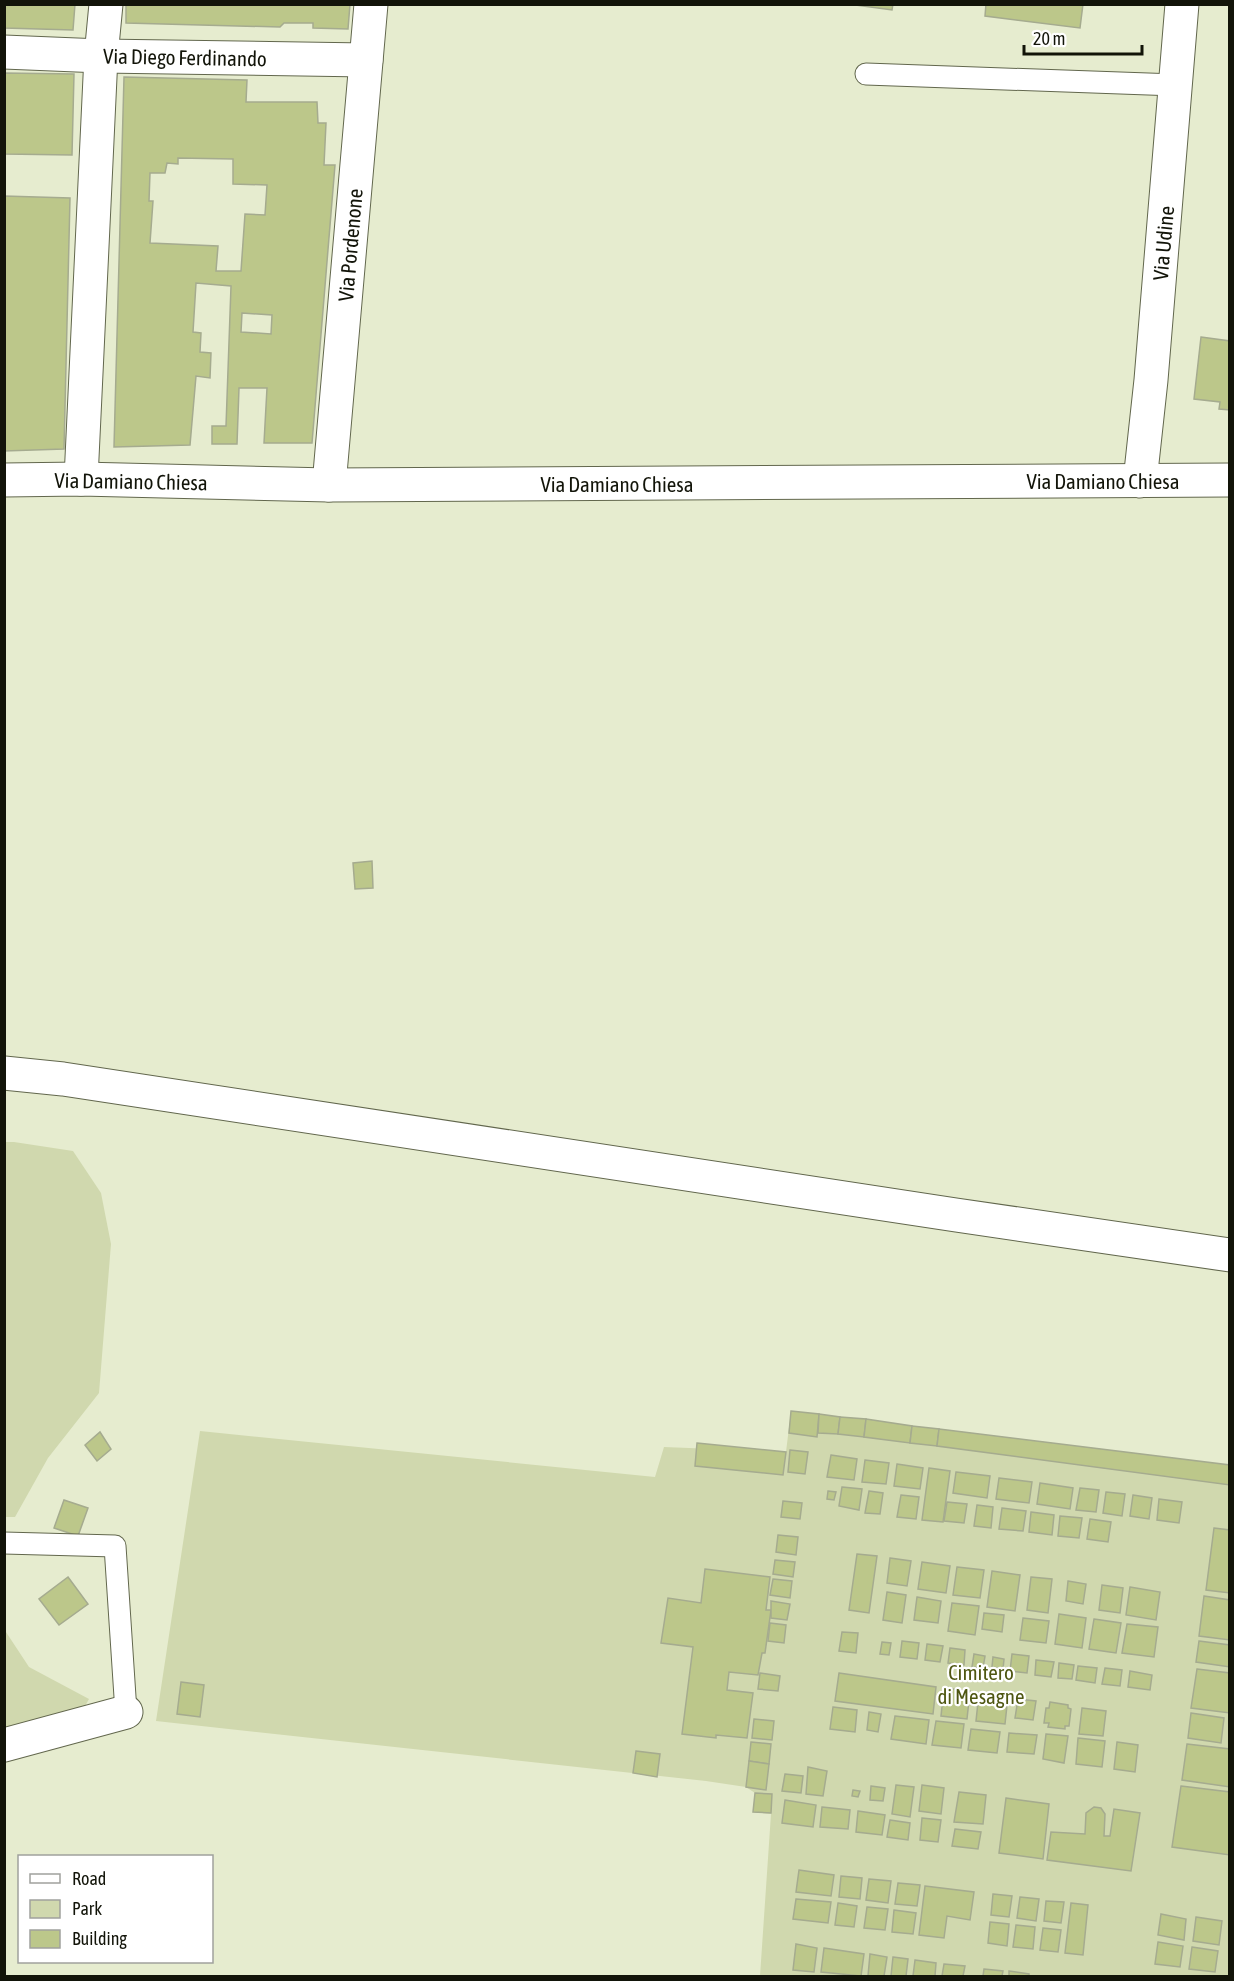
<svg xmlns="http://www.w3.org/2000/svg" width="1234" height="1981" viewBox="0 0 1234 1981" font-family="'Asap Condensed',sans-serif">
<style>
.green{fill:#d0d8ae}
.building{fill:#bcc78a;stroke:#a5ab8f;stroke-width:1.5;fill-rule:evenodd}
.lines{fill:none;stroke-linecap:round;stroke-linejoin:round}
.lane-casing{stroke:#62674d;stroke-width:23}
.street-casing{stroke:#62674d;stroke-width:35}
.secondary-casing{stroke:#62674d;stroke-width:35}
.lane{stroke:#fff;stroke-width:21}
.street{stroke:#fff;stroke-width:33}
.secondary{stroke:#fff;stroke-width:33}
.labels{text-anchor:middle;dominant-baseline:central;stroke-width:4.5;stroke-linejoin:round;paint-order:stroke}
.street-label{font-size:21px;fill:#121409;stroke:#fff}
.park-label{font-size:21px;fill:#4e5611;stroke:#fff}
</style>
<rect width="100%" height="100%" fill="#e6eccf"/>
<g class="green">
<path d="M 5,1142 L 14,1142 L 73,1151 L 101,1193 L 111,1244 L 99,1393 L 48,1458 L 15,1517 L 4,1517 Z"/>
<path d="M 791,1411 L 1229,1466 L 1229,1976 L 760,1976 L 771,1814 L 753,1812 L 755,1793 L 746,1787 L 706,1781 L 156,1721 L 200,1431 L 655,1477 L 664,1447 L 786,1452 Z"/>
<path d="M 4,1629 L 29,1667 L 89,1699 L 85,1706 L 5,1733 Z"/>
</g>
<g class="building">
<path d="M 4,4 L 75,4 L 73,30 L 4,28 Z"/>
<path d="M 126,4 L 350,4 L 348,29 L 313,28 L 313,23 L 284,23 L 280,27 L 126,23 Z"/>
<path d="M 848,4 L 893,4 L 892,10 Z"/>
<path d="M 986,4 L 1083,4 L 1080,28 L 985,16 Z"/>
<path d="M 4,73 L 74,74 L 72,155 L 4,154 Z"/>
<path d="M 124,77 L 247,80 L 246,102 L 317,102 L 318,123 L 326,123 L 324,165 L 335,165 L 312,443 L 264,443 L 267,388 L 239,388 L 237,444 L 212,444 L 212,426 L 226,426 L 231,286 L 196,283 L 193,332 L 201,333 L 200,352 L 211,353 L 210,378 L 196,376 L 190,445 L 114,447 ZM 178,158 L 233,159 L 233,184 L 267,185 L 265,215 L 245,214 L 241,271 L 216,271 L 218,246 L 150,243 L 153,201 L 149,201 L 150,173 L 165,173 L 167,163 L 178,164 ZM 242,313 L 272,315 L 271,334 L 241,332 Z"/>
<path d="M 4,196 L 70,198 L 64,449 L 4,451 Z"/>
<path d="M 1201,337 L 1230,341 L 1230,410 L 1219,409 L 1220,402 L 1194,399 Z"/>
<path d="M 372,861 L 373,888 L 355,889 L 353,863 Z"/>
<path d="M 791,1411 L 819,1414 L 817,1437 L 789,1433 Z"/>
<path d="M 819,1414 L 840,1417 L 838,1434 L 818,1433 Z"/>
<path d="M 840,1417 L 866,1419 L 864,1437 L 838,1434 Z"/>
<path d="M 866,1419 L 912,1426 L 910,1443 L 864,1437 Z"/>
<path d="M 912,1426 L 939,1429 L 937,1446 L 910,1443 Z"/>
<path d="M 939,1429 L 1230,1465 L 1230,1485 L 937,1446 Z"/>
<path d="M 100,1432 L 111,1449 L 97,1461 L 85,1445 Z"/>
<path d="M 697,1443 L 786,1452 L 783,1475 L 695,1466 Z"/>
<path d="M 790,1450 L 808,1452 L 805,1474 L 788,1472 Z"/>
<path d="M 831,1455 L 857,1459 L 854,1480 L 827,1477 Z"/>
<path d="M 865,1460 L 889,1463 L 886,1484 L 862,1482 Z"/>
<path d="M 897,1464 L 923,1468 L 920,1489 L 894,1486 Z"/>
<path d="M 929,1468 L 950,1471 L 943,1522 L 922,1520 Z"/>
<path d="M 956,1472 L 990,1476 L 987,1498 L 953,1493 Z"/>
<path d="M 999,1478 L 1032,1482 L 1029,1503 L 996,1499 Z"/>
<path d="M 1040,1483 L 1073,1488 L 1070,1509 L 1037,1504 Z"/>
<path d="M 842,1487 L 862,1489 L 859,1510 L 839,1506 Z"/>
<path d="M 1080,1488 L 1099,1490 L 1096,1512 L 1076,1510 Z"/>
<path d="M 828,1491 L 836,1492 L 834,1500 L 827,1499 Z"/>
<path d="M 869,1491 L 883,1493 L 880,1514 L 865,1513 Z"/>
<path d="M 1106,1492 L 1125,1494 L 1122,1516 L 1103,1513 Z"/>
<path d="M 901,1495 L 919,1497 L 916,1519 L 897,1517 Z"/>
<path d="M 1133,1495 L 1152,1498 L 1149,1519 L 1130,1516 Z"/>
<path d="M 1159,1499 L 1182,1502 L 1179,1523 L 1157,1520 Z"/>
<path d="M 64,1500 L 88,1508 L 78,1536 L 54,1528 Z"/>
<path d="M 783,1501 L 802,1503 L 800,1519 L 781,1517 Z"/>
<path d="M 947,1502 L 967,1504 L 964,1523 L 944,1521 Z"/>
<path d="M 977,1505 L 993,1507 L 991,1528 L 974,1526 Z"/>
<path d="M 1002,1508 L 1026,1511 L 1023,1531 L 999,1529 Z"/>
<path d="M 1031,1512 L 1054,1515 L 1052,1535 L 1029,1532 Z"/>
<path d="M 1060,1516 L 1082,1518 L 1079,1538 L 1058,1536 Z"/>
<path d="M 1090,1519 L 1111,1522 L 1108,1542 L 1087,1539 Z"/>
<path d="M 1214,1528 L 1230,1530 L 1230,1593 L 1206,1590 Z"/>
<path d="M 778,1535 L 798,1537 L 796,1555 L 776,1552 Z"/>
<path d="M 857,1554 L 877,1556 L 869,1613 L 849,1610 Z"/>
<path d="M 890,1558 L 911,1561 L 907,1586 L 887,1583 Z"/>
<path d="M 775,1560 L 795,1562 L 793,1577 L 773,1574 Z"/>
<path d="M 922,1562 L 950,1566 L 946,1593 L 918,1589 Z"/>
<path d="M 957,1567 L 984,1570 L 980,1598 L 953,1595 Z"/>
<path d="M 705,1569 L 770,1577 L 766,1610 L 771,1610 L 765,1653 L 762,1653 L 758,1675 L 729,1672 L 727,1690 L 753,1693 L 747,1738 L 716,1735 L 716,1738 L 682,1734 L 693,1647 L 661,1643 L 668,1598 L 701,1603 Z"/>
<path d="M 992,1571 L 1020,1575 L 1015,1611 L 987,1607 Z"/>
<path d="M 68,1577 L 88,1604 L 59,1625 L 39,1599 Z"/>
<path d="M 1031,1577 L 1052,1579 L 1048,1613 L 1027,1610 Z"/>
<path d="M 773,1579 L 792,1581 L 790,1598 L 770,1595 Z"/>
<path d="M 1068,1581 L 1086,1584 L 1083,1604 L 1066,1601 Z"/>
<path d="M 1102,1585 L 1123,1588 L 1120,1613 L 1099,1610 Z"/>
<path d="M 1130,1587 L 1160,1592 L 1156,1620 L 1126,1615 Z"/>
<path d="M 887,1592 L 906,1595 L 902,1623 L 883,1620 Z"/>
<path d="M 1204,1596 L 1230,1600 L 1230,1640 L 1199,1636 Z"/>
<path d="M 917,1597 L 941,1601 L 938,1623 L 914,1620 Z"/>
<path d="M 771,1601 L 790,1604 L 787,1620 L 771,1618 Z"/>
<path d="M 952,1603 L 979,1606 L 975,1635 L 948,1631 Z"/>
<path d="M 984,1613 L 1004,1615 L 1002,1632 L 982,1629 Z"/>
<path d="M 1059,1614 L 1086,1618 L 1082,1648 L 1055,1644 Z"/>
<path d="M 1023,1618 L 1049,1621 L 1046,1643 L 1020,1640 Z"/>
<path d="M 1094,1619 L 1121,1623 L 1116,1653 L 1089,1649 Z"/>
<path d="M 770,1623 L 786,1625 L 784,1643 L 768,1641 Z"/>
<path d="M 1127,1624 L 1158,1627 L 1154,1657 L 1122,1653 Z"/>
<path d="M 842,1632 L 858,1633 L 856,1653 L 839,1651 Z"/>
<path d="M 902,1641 L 919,1643 L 917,1659 L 900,1657 Z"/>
<path d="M 1199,1641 L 1230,1645 L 1230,1667 L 1196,1662 Z"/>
<path d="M 882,1642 L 891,1643 L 889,1655 L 880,1654 Z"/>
<path d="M 927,1644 L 943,1646 L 940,1662 L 925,1660 Z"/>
<path d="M 950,1648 L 965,1650 L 964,1665 L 948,1663 Z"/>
<path d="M 974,1654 L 985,1656 L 983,1668 L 972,1667 Z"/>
<path d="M 1012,1654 L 1029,1656 L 1027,1673 L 1010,1671 Z"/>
<path d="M 993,1657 L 1004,1659 L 1003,1669 L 992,1667 Z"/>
<path d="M 1036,1660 L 1054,1662 L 1051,1677 L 1035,1675 Z"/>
<path d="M 1059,1663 L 1074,1665 L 1072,1679 L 1058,1678 Z"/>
<path d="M 1078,1666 L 1097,1668 L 1095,1683 L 1076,1680 Z"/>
<path d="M 1105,1668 L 1122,1670 L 1120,1686 L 1102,1684 Z"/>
<path d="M 1197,1669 L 1230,1673 L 1230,1713 L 1191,1708 Z"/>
<path d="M 1130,1671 L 1152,1675 L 1150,1690 L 1128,1687 Z"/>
<path d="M 760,1673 L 780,1676 L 778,1691 L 758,1689 Z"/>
<path d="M 839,1673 L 936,1687 L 933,1714 L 835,1701 Z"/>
<path d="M 181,1682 L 204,1685 L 200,1717 L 177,1714 Z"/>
<path d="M 944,1688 L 970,1691 L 967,1719 L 941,1716 Z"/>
<path d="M 979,1693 L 1008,1696 L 1005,1724 L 976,1721 Z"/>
<path d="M 1018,1699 L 1036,1701 L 1033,1720 L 1015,1718 Z"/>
<path d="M 1050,1702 L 1068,1705 L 1068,1708 L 1071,1709 L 1069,1726 L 1065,1726 L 1065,1729 L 1048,1727 L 1049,1723 L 1044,1723 L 1046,1708 L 1049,1708 Z"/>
<path d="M 833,1707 L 857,1710 L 855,1732 L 830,1729 Z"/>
<path d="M 1082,1708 L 1106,1711 L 1103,1736 L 1079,1734 Z"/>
<path d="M 869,1712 L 881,1714 L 878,1732 L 867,1730 Z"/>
<path d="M 1191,1713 L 1224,1718 L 1221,1743 L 1188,1738 Z"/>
<path d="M 895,1716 L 929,1720 L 926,1744 L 891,1739 Z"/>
<path d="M 754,1719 L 774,1721 L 772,1740 L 752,1738 Z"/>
<path d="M 936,1721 L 964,1724 L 961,1748 L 932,1745 Z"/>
<path d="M 971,1729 L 1000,1732 L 997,1753 L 968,1750 Z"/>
<path d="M 1009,1733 L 1037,1735 L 1034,1754 L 1007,1752 Z"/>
<path d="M 1046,1734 L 1068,1736 L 1064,1763 L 1043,1759 Z"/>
<path d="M 1078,1738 L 1105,1741 L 1102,1767 L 1076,1764 Z"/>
<path d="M 751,1742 L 771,1744 L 769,1764 L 749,1761 Z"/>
<path d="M 1117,1742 L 1138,1745 L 1135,1772 L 1114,1769 Z"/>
<path d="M 1187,1744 L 1230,1749 L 1230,1787 L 1182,1780 Z"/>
<path d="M 636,1751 L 660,1754 L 657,1777 L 633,1773 Z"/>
<path d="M 749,1761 L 769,1764 L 766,1790 L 746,1787 Z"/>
<path d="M 808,1767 L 827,1771 L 823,1796 L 806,1794 Z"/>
<path d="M 785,1774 L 803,1776 L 801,1793 L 782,1791 Z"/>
<path d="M 896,1785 L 914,1787 L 910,1817 L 892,1814 Z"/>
<path d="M 922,1785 L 944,1788 L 941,1814 L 919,1811 Z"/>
<path d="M 871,1786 L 885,1788 L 883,1801 L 870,1800 Z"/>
<path d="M 1181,1786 L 1230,1792 L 1230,1855 L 1172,1847 Z"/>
<path d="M 853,1790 L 860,1791 L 858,1797 L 852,1796 Z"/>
<path d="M 959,1792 L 986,1795 L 983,1824 L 954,1822 Z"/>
<path d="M 755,1793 L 772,1794 L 771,1813 L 753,1812 Z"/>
<path d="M 1006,1798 L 1049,1804 L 1043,1859 L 999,1853 Z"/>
<path d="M 785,1800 L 816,1805 L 813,1827 L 782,1823 Z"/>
<path d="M 822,1807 L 850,1810 L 848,1829 L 820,1827 Z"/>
<path d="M 1094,1807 L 1101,1808 L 1105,1814 L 1104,1836 L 1110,1836 L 1114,1809 L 1140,1813 L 1131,1871 L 1047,1860 L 1051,1832 L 1085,1834 L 1086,1813 Z"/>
<path d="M 858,1811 L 885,1815 L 882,1835 L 856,1832 Z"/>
<path d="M 922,1818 L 941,1820 L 938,1842 L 920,1840 Z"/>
<path d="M 890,1820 L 910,1823 L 908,1840 L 887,1837 Z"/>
<path d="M 955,1829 L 981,1832 L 978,1849 L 952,1846 Z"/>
<path d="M 799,1870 L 834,1875 L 831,1896 L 796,1892 Z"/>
<path d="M 841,1876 L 862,1878 L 860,1899 L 839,1897 Z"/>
<path d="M 869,1879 L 891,1881 L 888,1903 L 866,1900 Z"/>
<path d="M 898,1883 L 920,1885 L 917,1906 L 895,1904 Z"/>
<path d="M 925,1886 L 974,1892 L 970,1920 L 947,1916 L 944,1938 L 919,1935 Z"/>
<path d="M 993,1894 L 1012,1896 L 1009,1917 L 991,1915 Z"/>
<path d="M 1020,1897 L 1039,1899 L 1036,1921 L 1017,1918 Z"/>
<path d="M 796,1899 L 831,1902 L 828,1923 L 793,1919 Z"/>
<path d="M 1046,1901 L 1064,1902 L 1061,1923 L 1044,1921 Z"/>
<path d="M 838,1903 L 857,1906 L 854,1927 L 835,1925 Z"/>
<path d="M 1071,1903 L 1088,1905 L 1083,1955 L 1065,1953 Z"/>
<path d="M 867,1907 L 888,1909 L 885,1930 L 864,1928 Z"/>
<path d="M 894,1910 L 916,1913 L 913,1934 L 892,1932 Z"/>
<path d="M 1161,1914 L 1186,1919 L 1184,1940 L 1158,1935 Z"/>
<path d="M 1196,1917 L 1222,1921 L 1219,1945 L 1193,1941 Z"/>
<path d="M 990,1922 L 1009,1924 L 1007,1946 L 988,1943 Z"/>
<path d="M 1016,1925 L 1035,1927 L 1033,1949 L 1013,1947 Z"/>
<path d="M 1043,1928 L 1061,1930 L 1058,1952 L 1040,1950 Z"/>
<path d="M 1158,1942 L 1183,1946 L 1180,1967 L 1155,1964 Z"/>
<path d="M 796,1944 L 817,1948 L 814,1972 L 793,1970 Z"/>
<path d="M 1192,1947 L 1218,1951 L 1215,1972 L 1189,1969 Z"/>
<path d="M 824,1948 L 864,1954 L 861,1976 L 821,1972 Z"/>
<path d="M 870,1954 L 887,1957 L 884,1976 L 868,1976 Z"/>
<path d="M 893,1957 L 908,1959 L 906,1976 L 891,1976 Z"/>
<path d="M 915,1960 L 936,1963 L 935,1976 L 913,1976 Z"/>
<path d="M 944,1964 L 965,1966 L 963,1976 L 942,1976 Z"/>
<path d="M 984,1969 L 1003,1971 L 1002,1976 L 983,1976 Z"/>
<path d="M 1009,1971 L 1029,1974 L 1029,1976 L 1009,1976 Z"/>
</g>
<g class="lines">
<g class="lane-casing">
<g id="lane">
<path d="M 866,74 L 1176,85"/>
<path d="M 4,1543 L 115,1546 L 126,1712"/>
</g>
</g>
<g class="street-casing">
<g id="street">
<path d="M 4,52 L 101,56 L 366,60"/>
<path d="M 81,479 L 101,56 L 106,4"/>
<path d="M 1140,481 L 1151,380 L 1182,4"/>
<path d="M 329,485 L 371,4"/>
<path d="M 4,1745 L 126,1712"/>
</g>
</g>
<g class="secondary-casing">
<g id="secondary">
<path d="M 4,480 L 81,479 L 329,485 L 1230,480"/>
<path d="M 4,1073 L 63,1079 L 956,1215 L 1230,1255"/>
</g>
</g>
<use href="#lane" class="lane"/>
<use href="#street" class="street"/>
<use href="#secondary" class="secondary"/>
</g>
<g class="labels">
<g class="street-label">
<text transform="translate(185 57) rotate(1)">Via Diego Ferdinando</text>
<text transform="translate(1163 243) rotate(-85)">Via Udine</text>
<text transform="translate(350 245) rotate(-85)">Via Pordenone</text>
<text transform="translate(131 481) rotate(1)">Via Damiano Chiesa</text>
<text x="1103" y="481">Via Damiano Chiesa</text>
<text x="617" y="484">Via Damiano Chiesa</text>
</g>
<g class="park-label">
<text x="981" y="1672">Cimitero<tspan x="981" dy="24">di Mesagne</tspan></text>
</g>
</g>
<rect width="1234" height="1981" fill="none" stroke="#121409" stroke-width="12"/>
<rect x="18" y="1855" width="195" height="108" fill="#ffffff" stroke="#a0a19d" stroke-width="1.5"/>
<rect x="30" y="1874" width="30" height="9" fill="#ffffff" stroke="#a0a19d" stroke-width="1.5"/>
<text x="72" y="1885" font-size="18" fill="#121409">Road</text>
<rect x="30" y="1900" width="30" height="18" fill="#d0d8ae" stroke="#a0a19d" stroke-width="1.5"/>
<text x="72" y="1915" font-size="18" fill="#121409">Park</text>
<rect x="30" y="1930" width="30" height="18" fill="#bcc78a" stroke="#a0a19d" stroke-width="1.5"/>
<text x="72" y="1945" font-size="18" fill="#121409">Building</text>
<path d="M1024 45v9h118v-9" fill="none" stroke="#121409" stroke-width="3"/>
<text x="1033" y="45" font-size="18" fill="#121409" stroke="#ffffff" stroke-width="4.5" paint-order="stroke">20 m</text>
</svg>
